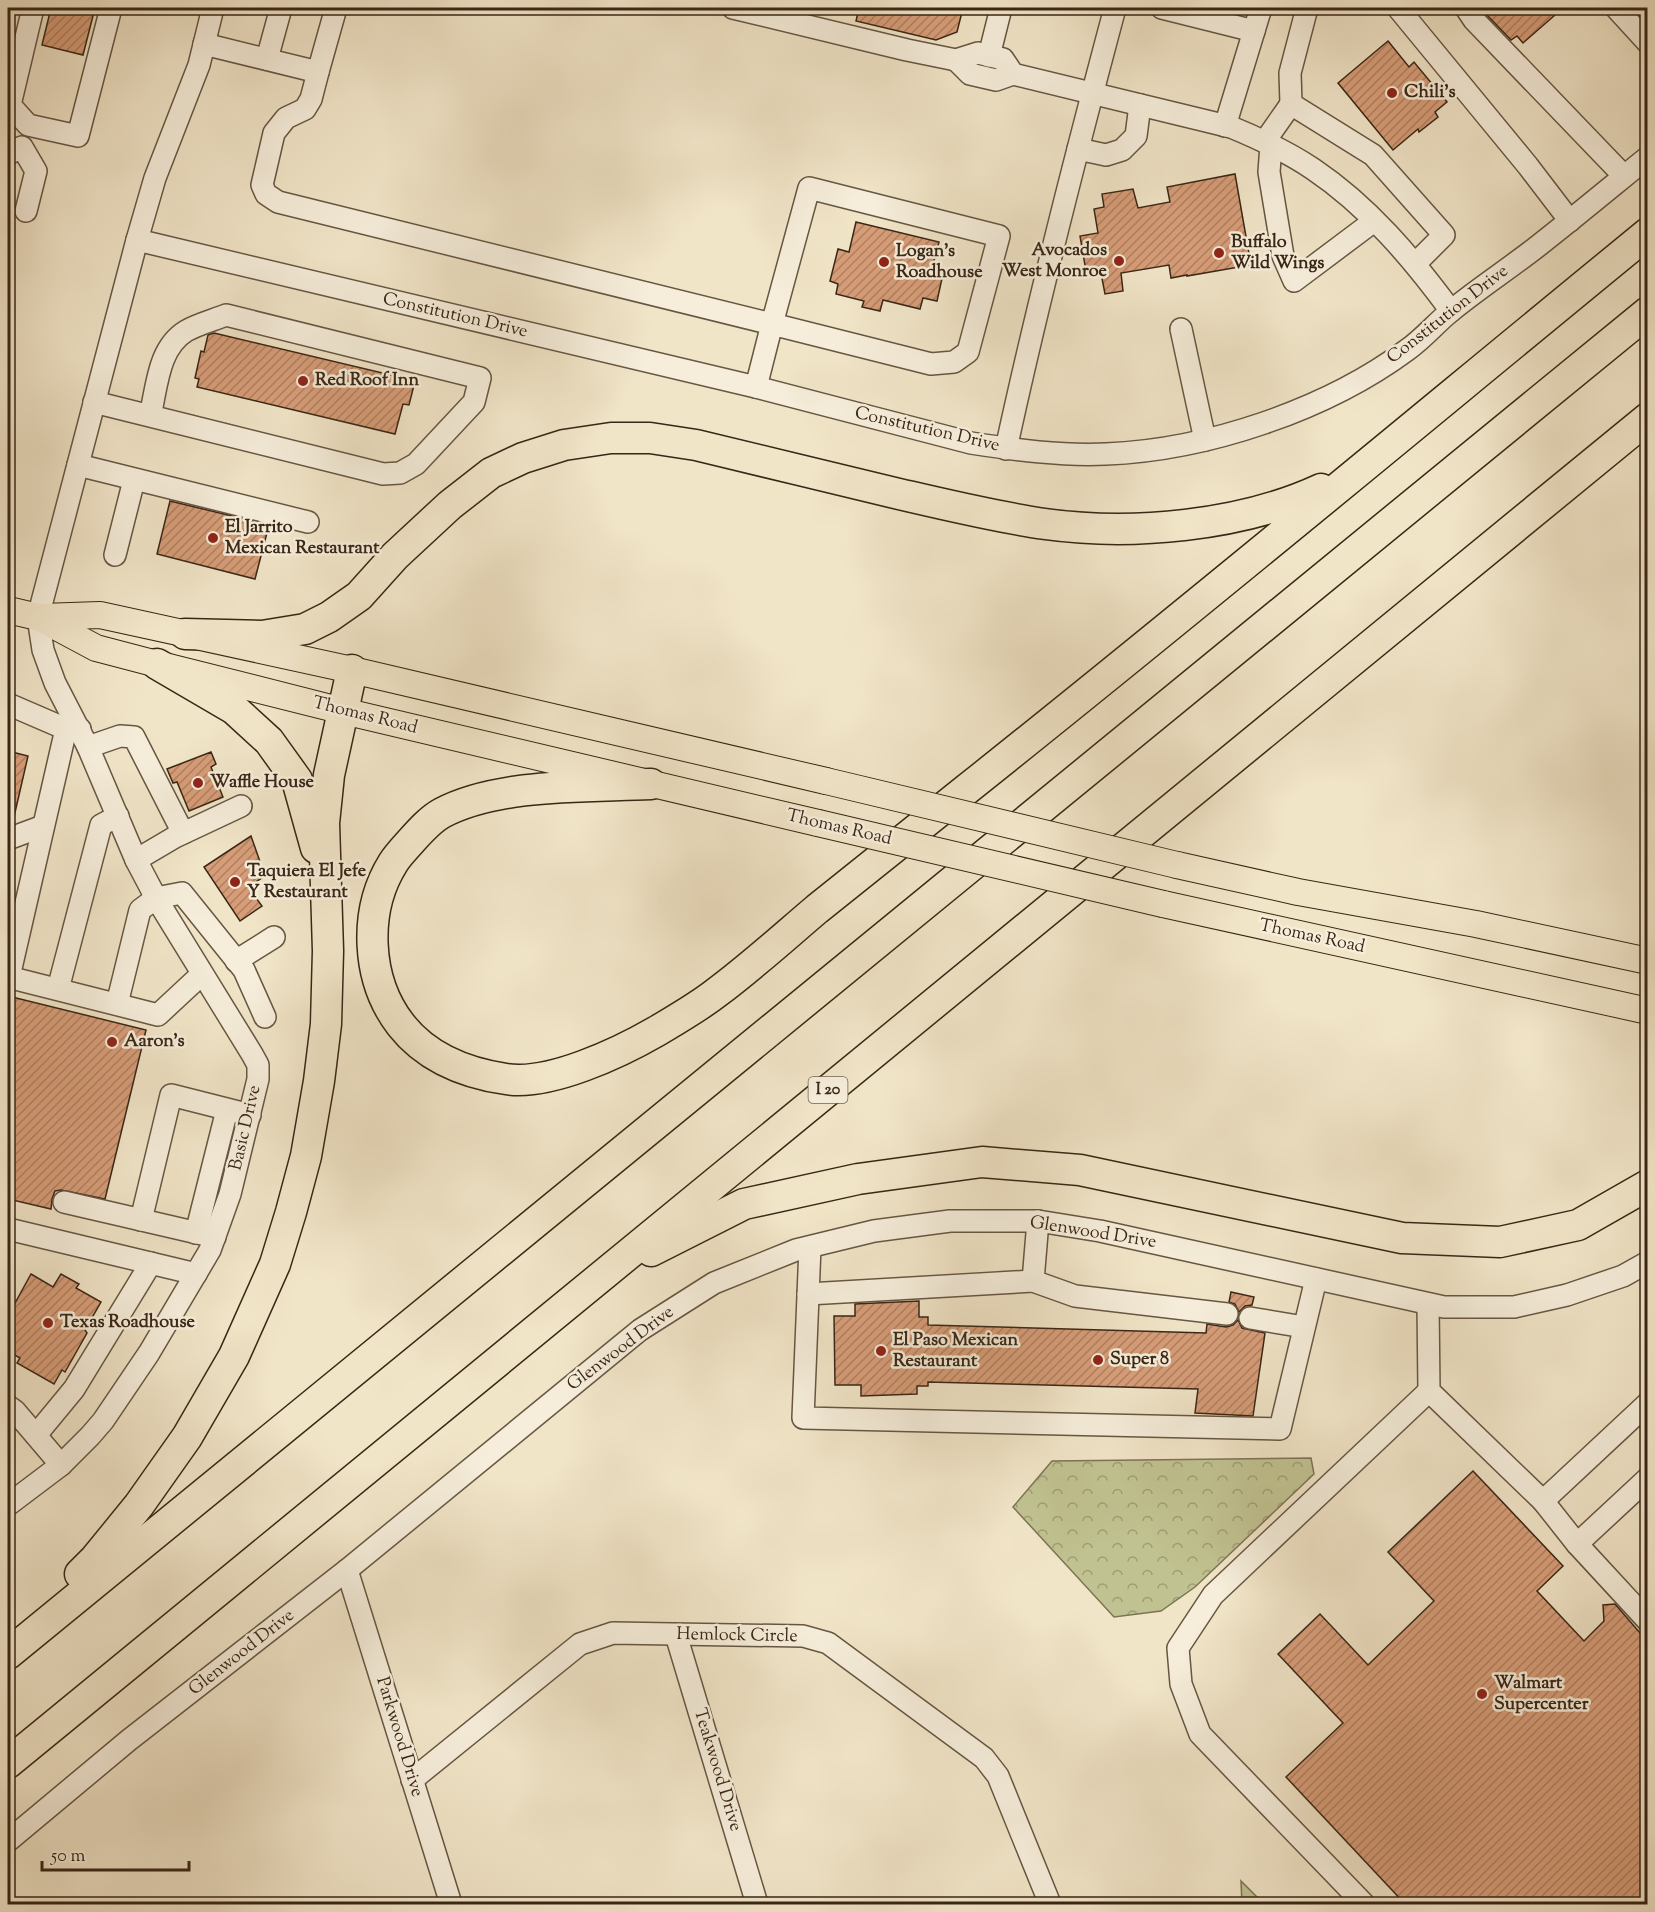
<svg xmlns="http://www.w3.org/2000/svg" width="1655" height="1912" viewBox="0 0 1655 1912" font-family="'Sorts Mill Goudy',serif">
<style>
.forest{fill:url(#forest-crowns);stroke:#7d7454;stroke-width:1.5}
.building{fill:url(#building-hatch);stroke:#392616;stroke-width:1.5}
.lines{fill:none;stroke-linecap:round;stroke-linejoin:round}
.minor-casing{stroke:#675642;stroke-width:24}
.major-casing{stroke:#392616;stroke-width:28}
.highway-casing{stroke:#392616;stroke-width:33}
.minor{stroke:#f6eedb;stroke-width:21}
.major{stroke:#f1e5c8;stroke-width:26}
.highway{stroke:#f1e5c8;stroke-width:30}
.major-bridge-casing{stroke:#392616;stroke-width:28;stroke-linecap:butt}
.major-bridge{stroke:#f1e5c8;stroke-width:26}
.poi-dot{fill:#8f2418;stroke:#f6eedb;stroke-width:2}
.labels{text-anchor:middle;dominant-baseline:central;stroke-width:5;stroke-linejoin:round;paint-order:stroke}
.shield{fill:#f6eedb;stroke:#726251;stroke-width:1.5}
.shield-label{font-size:16px;font-weight:bold;fill:#392616}
.poi-label{font-size:18px;font-weight:bold;fill:#392616;stroke:#f6eedb;text-anchor:start}
.street-label{font-size:18px;fill:#392616;stroke:#f6eedb}
</style>
<defs>
<pattern id="forest-crowns" width="20" height="18" patternUnits="userSpaceOnUse" patternTransform="scale(1.5)"><rect width="20" height="18" fill="#c1c291"/><path d="M2 6a3 3 0 1 1 6 0M12 15a3 3 0 1 1 6 0" fill="none" stroke="#9e9d75"/></pattern>
<pattern id="building-hatch" width="6" height="6" patternUnits="userSpaceOnUse" patternTransform="scale(1.5)"><rect width="6" height="6" fill="#d79d78"/><path d="M-1 1l2-2M0 6l6-6M5 7l2-2" fill="none" stroke="#af8061"/></pattern>
</defs>
<rect width="100%" height="100%" fill="#f1e5c8"/>
<filter id="stains"><feTurbulence type="fractalNoise" baseFrequency=".00333" numOctaves="4"/><feColorMatrix values="0 0 0 0 .2 0 0 0 0 .09 0 0 0 0 .02 0 0 0 .5 -.17"/></filter>
<radialGradient id="worn" r=".72"><stop offset=".6" stop-color="#630" stop-opacity="0"/><stop offset="1" stop-color="#630" stop-opacity=".3"/></radialGradient>
<g class="forest">
<path d="M 1311,1458 L 1314,1474 L 1195,1587 L 1161,1611 L 1114,1617 L 1013,1507 L 1052,1461 Z"/>
<path d="M 1241,1881 L 1264,1904 L 1242,1904 Z"/>
</g>
<g class="building">
<path d="M 51,8 L 95,8 L 83,55 L 42,45 Z"/>
<path d="M 859,8 L 963,8 L 957,32 L 936,40 L 856,21 Z"/>
<path d="M 1491,8 L 1563,8 L 1523,43 L 1517,36 L 1511,40 L 1485,13 Z"/>
<path d="M 1388,41 L 1409,67 L 1414,62 L 1447,102 L 1435,112 L 1438,117 L 1419,132 L 1418,129 L 1393,150 L 1338,83 Z"/>
<path d="M 1235,174 L 1251,265 L 1187,276 L 1187,275 L 1171,278 L 1169,265 L 1121,273 L 1123,291 L 1105,294 L 1100,268 L 1086,271 L 1080,236 L 1098,233 L 1094,209 L 1104,207 L 1102,194 L 1133,189 L 1138,208 L 1170,202 L 1167,187 Z"/>
<path d="M 856,222 L 939,242 L 931,272 L 943,274 L 937,301 L 923,298 L 920,309 L 883,300 L 880,311 L 862,307 L 864,301 L 836,294 L 838,284 L 830,281 L 838,249 L 849,252 Z"/>
<path d="M 214,333 L 408,379 L 407,384 L 414,385 L 409,405 L 403,404 L 395,434 L 197,387 L 199,379 L 195,378 L 201,351 L 204,352 L 208,335 Z"/>
<path d="M 170,501 L 269,525 L 255,579 L 157,554 Z"/>
<path d="M 8,751 L 28,756 L 14,817 L 8,816 Z"/>
<path d="M 211,752 L 216,764 L 211,767 L 223,797 L 189,811 L 177,782 L 173,783 L 167,769 Z"/>
<path d="M 251,836 L 265,876 L 248,887 L 262,906 L 240,921 L 204,867 Z"/>
<path d="M 8,996 L 146,1030 L 105,1199 L 61,1190 L 55,1191 L 52,1199 L 51,1209 L 8,1199 Z"/>
<path d="M 31,1274 L 53,1287 L 61,1274 L 79,1284 L 76,1288 L 101,1302 L 85,1330 L 87,1333 L 65,1372 L 62,1370 L 54,1384 L 17,1363 L 20,1358 L 8,1351 L 8,1316 Z"/>
<path d="M 1231,1292 L 1254,1297 L 1252,1305 L 1245,1306 L 1239,1312 L 1235,1304 L 1229,1302 Z"/>
<path d="M 919,1301 L 919,1317 L 928,1317 L 928,1325 L 1206,1333 L 1207,1324 L 1226,1327 L 1233,1325 L 1238,1320 L 1242,1328 L 1265,1333 L 1253,1416 L 1195,1413 L 1198,1389 L 928,1382 L 928,1386 L 917,1386 L 917,1394 L 861,1396 L 861,1385 L 835,1385 L 834,1316 L 855,1316 L 855,1304 Z"/>
<path d="M 1473,1471 L 1563,1566 L 1537,1591 L 1584,1641 L 1604,1621 L 1603,1605 L 1615,1604 L 1647,1641 L 1647,1905 L 1406,1905 L 1286,1777 L 1343,1723 L 1278,1654 L 1320,1614 L 1368,1665 L 1434,1601 L 1388,1552 Z"/>
</g>
<g class="lines">
<g class="minor-casing">
<g id="minor">
<path d="M 33,8 L 10,105 L 28,125 L 78,136 L 111,8"/>
<path d="M 733,8 L 907,50 L 956,60"/>
<path d="M 1162,8 L 1254,31"/>
<path d="M 1398,8 L 1528,166 L 1570,221"/>
<path d="M 1466,8 L 1474,20 L 1624,176"/>
<path d="M 1616,8 L 1648,43"/>
<path d="M 204,44 L 318,72 L 311,99 L 305,109 L 286,118 L 274,133 L 262,185 L 266,194 L 278,202 L 772,324 L 809,188 L 999,236 L 968,352 L 954,362 L 931,364 L 772,324 L 756,387"/>
<path d="M 989,56 L 1001,8"/>
<path d="M 267,59 L 281,8"/>
<path d="M 318,72 L 336,8"/>
<path d="M 1013,74 L 1003,59 L 978,53 L 956,60 L 970,74 L 996,80 L 1013,74 L 1231,127 C 1260,139 1288,152 1313,169 C 1368,206 1412,258 1451,311"/>
<path d="M 1291,104 L 1290,73 L 1307,8"/>
<path d="M 1225,126 L 1261,8"/>
<path d="M 1265,141 L 1291,104 L 1373,155 L 1444,235 L 1415,264"/>
<path d="M 1271,145 L 1269,172 L 1283,256 L 1294,281 L 1374,221"/>
<path d="M 1078,149 L 1106,155 L 1122,150 L 1136,136 L 1140,105"/>
<path d="M 8,154 L 22,147 L 36,171 L 26,211"/>
<path d="M 137,240 L 756,387 L 971,443 C 1016,450 1061,456 1106,454 C 1207,450 1326,410 1407,350 C 1423,339 1436,323 1451,311 C 1479,288 1510,268 1538,246 C 1575,217 1611,187 1648,157"/>
<path d="M 1181,329 L 1205,440"/>
<path d="M 94,402 L 383,474 L 400,473 L 416,464 L 474,402 L 480,378 L 226,315 C 214,320 198,324 186,331 C 158,348 157,387 150,416"/>
<path d="M 1006,449 C 1038,301 1076,154 1115,8"/>
<path d="M 78,465 L 308,522"/>
<path d="M 115,555 L 134,480"/>
<path d="M 8,704 L 66,729"/>
<path d="M 88,747 L 120,736 L 134,737 L 183,833"/>
<path d="M 8,839 L 43,826"/>
<path d="M 136,860 L 175,837 L 241,806"/>
<path d="M 236,961 L 274,937"/>
<path d="M 8,977 L 158,1015 L 202,974"/>
<path d="M 9,977 L 66,729 L 80,729"/>
<path d="M 58,989 L 101,825 L 118,816"/>
<path d="M 117,1004 L 140,910 L 156,898 L 182,893 L 244,970 L 265,1017"/>
<path d="M 64,1202 L 215,1237"/>
<path d="M 141,1220 L 171,1095 L 250,1115"/>
<path d="M 1038,1221 L 1033,1281 L 1075,1296 L 1227,1314"/>
<path d="M 8,1229 L 196,1274"/>
<path d="M 196,1233 L 227,1110"/>
<path d="M 810,1247 L 803,1418 L 1280,1429 L 1316,1279"/>
<path d="M 808,1294 L 1033,1281"/>
<path d="M 1428,1304 L 1429,1391 L 1543,1501"/>
<path d="M 1250,1318 L 1304,1327"/>
<path d="M 8,1406 L 15,1411 L 61,1465"/>
<path d="M 36,1435 L 74,1389 L 151,1263"/>
<path d="M 1648,1478 L 1577,1544 L 1648,1621"/>
<path d="M 8,1505 L 61,1465 L 90,1436 L 103,1421 L 149,1353 L 210,1250 L 230,1194 L 258,1079 L 258,1065 L 252,1054 L 156,898 L 136,860 L 88,747 L 55,683 L 43,650 L 38,617 L 137,240 L 155,178 L 199,65 L 213,8"/>
<path d="M 1577,1544 L 1543,1501 L 1648,1403"/>
<path d="M 347,1570 L 451,1904"/>
<path d="M 676,1635 L 757,1904"/>
<path d="M 412,1780 L 580,1644 L 613,1633 L 803,1636 L 828,1643 L 984,1758 L 998,1776 L 1050,1904"/>
<path d="M 8,1841 L 129,1740 L 347,1570 L 640,1330 L 714,1283 L 796,1250 L 874,1231 L 950,1221 L 1038,1221 L 1100,1231 L 1444,1307 L 1514,1307 L 1567,1295 L 1623,1276 L 1648,1262"/>
<path d="M 1364,1904 L 1200,1734 L 1181,1684 L 1178,1648 L 1213,1595 L 1429,1391"/>
</g>
</g>
<g class="major-casing">
<g id="major">
<path d="M 8,610 L 38,617 L 96,648 L 157,664 L 343,711 L 818,823"/>
<path d="M 41,617 L 100,615 L 352,670 L 826,781"/>
<path d="M 1177,865 L 1298,892 L 1476,924 L 1648,961"/>
<path d="M 1163,904 L 1648,1011"/>
</g>
</g>
<g class="highway-casing">
<g id="highway">
<path d="M 185,634 L 262,636 L 305,629 L 329,617 L 359,596 L 395,556 L 450,505 L 491,473 L 523,458 L 564,445 L 611,438 L 650,438 L 696,445 C 764,461 831,478 899,494 C 948,505 996,517 1045,524 C 1132,536 1241,526 1321,489"/>
<path d="M 157,664 L 234,709 L 269,741 L 297,780 L 316,848"/>
<path d="M 651,784 C 587,787 499,783 442,813 C 431,819 421,830 412,840 C 406,847 398,855 393,863 C 363,911 366,980 401,1025 C 427,1058 465,1073 506,1079 C 549,1086 619,1053 657,1031 C 677,1019 698,1007 716,993 C 751,967 784,937 817,909 C 867,869 917,829 967,789 C 1196,607 1421,419 1648,233"/>
<path d="M 651,1251 L 744,1204 L 858,1179 L 982,1162 L 1080,1170 L 1402,1238 L 1500,1242 L 1578,1225 L 1648,1185"/>
<path d="M 80,1574 L 95,1559 L 139,1505 L 187,1437 L 234,1356 L 275,1264 L 291,1212 L 306,1156 L 319,1081 L 326,1024 L 328,951 L 324,823 L 329,775 L 352,670"/>
<path d="M 8,1654 L 1648,312"/>
<path d="M 8,1763 L 1648,418"/>
</g>
</g>
<use href="#minor" class="minor"/>
<use href="#major" class="major"/>
<use href="#highway" class="highway"/>
<g class="major-bridge-casing">
<g id="major-bridge">
<path d="M 826,781 L 1177,865"/>
<path d="M 818,823 L 1163,904"/>
</g>
</g>
<use href="#major-bridge" class="major-bridge"/>
</g>
<g class="poi-dot">
<circle cx="1392" cy="93" r="6"/>
<circle cx="1219" cy="253" r="6"/>
<circle cx="1119" cy="261" r="6"/>
<circle cx="884" cy="262" r="6"/>
<circle cx="303" cy="381" r="6"/>
<circle cx="213" cy="538" r="6"/>
<circle cx="198" cy="783" r="6"/>
<circle cx="235" cy="882" r="6"/>
<circle cx="112" cy="1042" r="6"/>
<circle cx="48" cy="1323" r="6"/>
<circle cx="881" cy="1351" r="6"/>
<circle cx="1098" cy="1360" r="6"/>
<circle cx="1482" cy="1694" r="6"/>
</g>
<g class="labels">
<rect class="shield" x="808.5" y="1077" width="39" height="26" rx="4.5"/>
<g class="shield-label">
<text x="828" y="1090">I 20</text>
</g>
<g class="poi-label">
<text x="1404" y="93">Chili's</text>
<text x="1231" y="243">Buffalo<tspan x="1231" dy="21">Wild Wings</tspan></text>
<text x="1107" y="251" text-anchor="end">Avocados<tspan x="1107" dy="21">West Monroe</tspan></text>
<text x="896" y="252">Logan's<tspan x="896" dy="21">Roadhouse</tspan></text>
<text x="315" y="381">Red Roof Inn</text>
<text x="225" y="528">El Jarrito<tspan x="225" dy="21">Mexican Restaurant</tspan></text>
<text x="210" y="783">Waffle House</text>
<text x="247" y="872">Taquiera El Jefe<tspan x="247" dy="21">Y Restaurant</tspan></text>
<text x="124" y="1042">Aaron's</text>
<text x="60" y="1323">Texas Roadhouse</text>
<text x="893" y="1341">El Paso Mexican<tspan x="893" dy="21">Restaurant</tspan></text>
<text x="1110" y="1360">Super 8</text>
<text x="1494" y="1684">Walmart<tspan x="1494" dy="21">Supercenter</tspan></text>
</g>
<g class="street-label">
<text transform="translate(1448 315) rotate(-38)">Constitution Drive</text>
<text transform="translate(455 316) rotate(13)">Constitution Drive</text>
<text transform="translate(927 430) rotate(13)">Constitution Drive</text>
<text transform="translate(365 716) rotate(14)">Thomas Road</text>
<text transform="translate(839 828) rotate(13)">Thomas Road</text>
<text transform="translate(1312 937) rotate(12)">Thomas Road</text>
<text transform="translate(246 1128) rotate(-77)">Basic Drive</text>
<text transform="translate(1093 1233) rotate(9)">Glenwood Drive</text>
<text transform="translate(621 1349) rotate(-37)">Glenwood Drive</text>
<text transform="translate(737 1636) rotate(1)">Hemlock Circle</text>
<text transform="translate(242 1653) rotate(-38)">Glenwood Drive</text>
<text transform="translate(399 1737) rotate(73)">Parkwood Drive</text>
<text transform="translate(717 1770) rotate(73)">Teakwood Drive</text>
</g>
</g>
<rect width="1655" height="1912" fill="none" stroke="#f1e5c8" stroke-width="30"/>
<rect x="9" y="9" width="1637" height="1894" fill="none" stroke="#392616" stroke-width="3"/>
<rect x="15" y="15" width="1625" height="1882" fill="none" stroke="#392616" stroke-width="1.5"/>
<path d="M42 1861v9h147v-9" fill="none" stroke="#392616" stroke-width="3"/>
<text x="51" y="1861" font-size="18" fill="#392616" stroke="#f6eedb" stroke-width="4.5" paint-order="stroke">50 m</text>
<rect width="100%" height="100%" filter="url(#stains)"/>
<rect width="100%" height="100%" fill="url(#worn)"/>
</svg>
